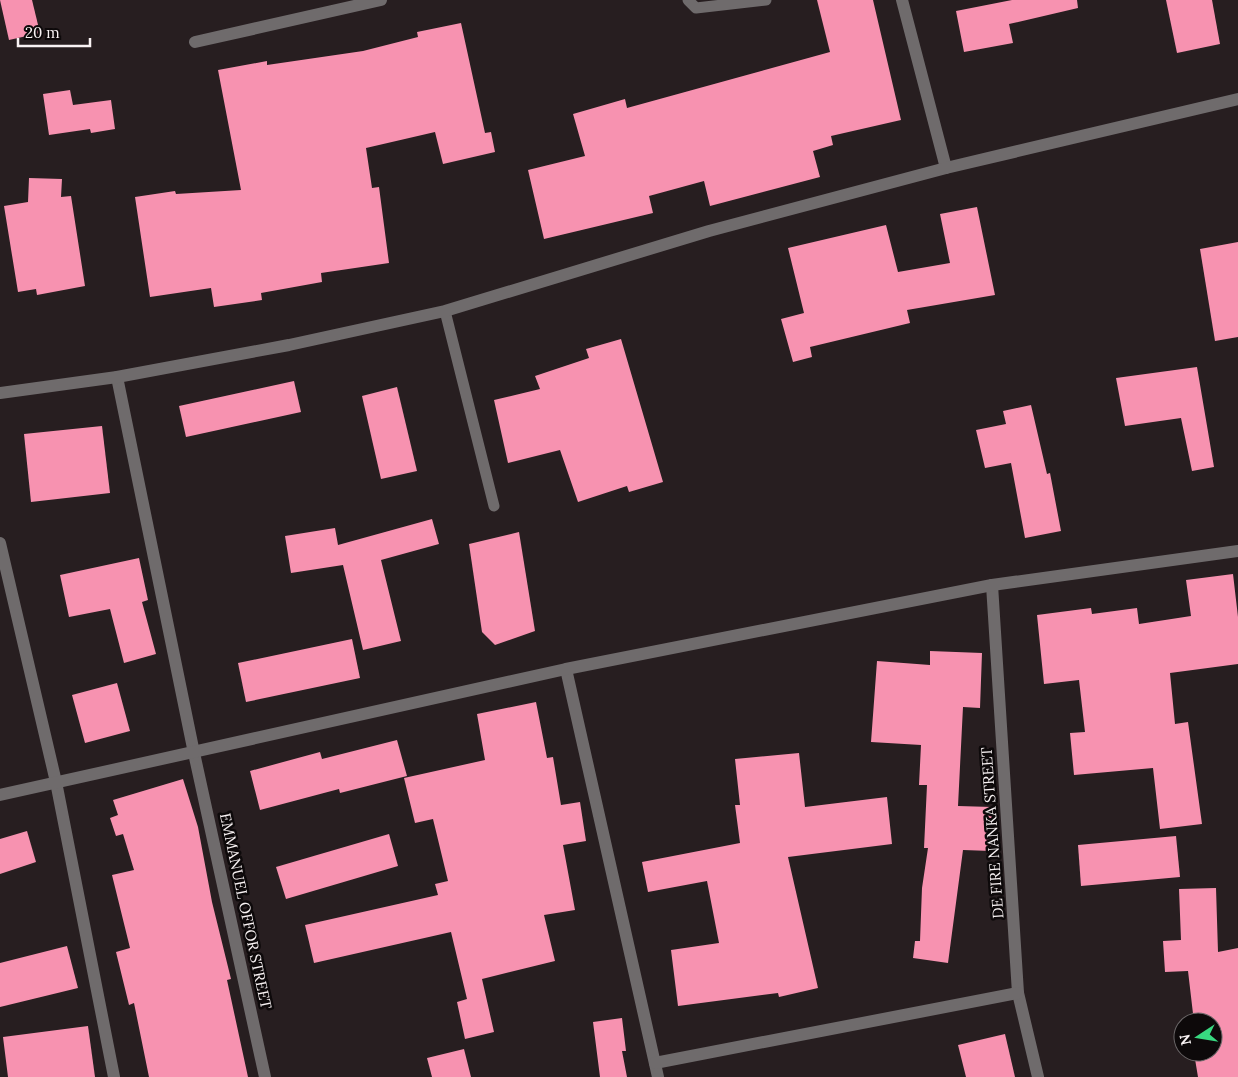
<svg xmlns="http://www.w3.org/2000/svg" width="1238" height="1077" viewBox="0 0 1238 1077" font-family="Lora,serif">
<style>
.building{fill:#f792b0}
.lines{fill:none;stroke-linecap:round;stroke-linejoin:round}
.service{stroke:#6f6b6c;stroke-width:11}
.minor{stroke:#6f6b6c;stroke-width:12}
.labels{text-anchor:middle;dominant-baseline:central;stroke-width:5;stroke-linejoin:round;paint-order:stroke}
.street-label{font-size:15px;fill:#f9f3f4;stroke:#0d090a}
</style>
<rect width="100%" height="100%" fill="#271e20"/>
<g class="building">
<path d="M 0,0 L 32,0 L 40,33 L 9,40 Z"/>
<path d="M 817,0 L 873,0 L 901,120 L 831,136 L 833,145 L 813,151 L 820,177 L 710,206 L 704,181 L 649,196 L 653,213 L 544,239 L 528,170 L 585,156 L 573,114 L 625,99 L 627,108 L 830,52 Z"/>
<path d="M 1012,0 L 1077,0 L 1078,8 L 1009,24 L 1013,43 L 964,52 L 956,11 Z"/>
<path d="M 1166,0 L 1212,0 L 1220,44 L 1177,53 Z"/>
<path d="M 461,23 L 485,133 L 491,132 L 495,152 L 443,164 L 435,132 L 366,148 L 372,188 L 379,187 L 389,263 L 321,273 L 322,282 L 261,293 L 262,300 L 214,307 L 211,288 L 150,297 L 135,197 L 175,191 L 176,194 L 241,190 L 218,70 L 267,61 L 267,65 L 363,51 L 418,37 L 417,32 Z"/>
<path d="M 70,90 L 73,105 L 111,100 L 115,129 L 91,133 L 90,129 L 49,135 L 43,94 Z"/>
<path d="M 29,178 L 62,179 L 61,197 L 71,196 L 85,286 L 37,295 L 36,289 L 18,292 L 4,206 L 28,202 Z"/>
<path d="M 977,207 L 995,295 L 907,310 L 910,323 L 810,347 L 812,357 L 793,362 L 781,319 L 804,313 L 788,248 L 886,225 L 898,272 L 950,263 L 940,214 Z"/>
<path d="M 1238,242 L 1238,337 L 1215,341 L 1200,249 Z"/>
<path d="M 621,339 L 663,482 L 629,492 L 627,486 L 578,502 L 560,450 L 508,463 L 494,400 L 540,389 L 535,376 L 589,358 L 586,349 Z"/>
<path d="M 1197,367 L 1214,467 L 1192,471 L 1181,418 L 1125,426 L 1116,378 Z"/>
<path d="M 294,381 L 301,412 L 186,437 L 179,406 Z"/>
<path d="M 397,387 L 417,471 L 381,479 L 362,396 Z"/>
<path d="M 1031,405 L 1047,474 L 1050,473 L 1061,531 L 1025,538 L 1011,463 L 985,468 L 976,430 L 1006,424 L 1003,411 Z"/>
<path d="M 102,426 L 110,493 L 31,502 L 24,434 Z"/>
<path d="M 432,519 L 439,544 L 381,560 L 401,641 L 363,650 L 343,565 L 291,573 L 285,536 L 335,528 L 338,545 Z"/>
<path d="M 519,532 L 535,631 L 495,645 L 482,632 L 469,544 Z"/>
<path d="M 139,558 L 148,600 L 142,602 L 156,654 L 124,663 L 110,609 L 69,617 L 60,575 Z"/>
<path d="M 1233,574 L 1238,617 L 1238,664 L 1170,673 L 1175,724 L 1188,722 L 1202,824 L 1160,829 L 1153,768 L 1074,775 L 1070,733 L 1085,732 L 1079,680 L 1044,684 L 1037,615 L 1091,608 L 1092,614 L 1137,608 L 1139,624 L 1191,616 L 1186,580 Z"/>
<path d="M 352,639 L 360,678 L 246,702 L 238,663 Z"/>
<path d="M 930,651 L 982,653 L 980,708 L 963,707 L 958,806 L 992,807 L 991,851 L 963,850 L 948,963 L 913,958 L 915,941 L 920,941 L 922,888 L 928,848 L 924,848 L 927,785 L 919,785 L 921,745 L 871,742 L 877,661 L 930,665 Z"/>
<path d="M 117,683 L 130,731 L 85,743 L 72,695 Z"/>
<path d="M 536,702 L 547,758 L 553,757 L 561,805 L 580,802 L 586,841 L 563,845 L 575,910 L 544,915 L 555,961 L 482,979 L 494,1032 L 465,1039 L 457,1002 L 467,999 L 451,932 L 314,963 L 305,925 L 438,895 L 435,884 L 448,881 L 433,819 L 415,823 L 404,778 L 485,760 L 477,714 Z"/>
<path d="M 397,740 L 407,776 L 340,793 L 339,789 L 260,810 L 250,771 L 320,752 L 322,759 Z"/>
<path d="M 799,753 L 805,807 L 887,797 L 892,844 L 788,857 L 818,988 L 779,997 L 778,993 L 678,1006 L 671,950 L 719,943 L 707,881 L 648,892 L 642,862 L 740,843 L 735,805 L 740,805 L 735,759 Z"/>
<path d="M 183,779 L 198,827 L 212,902 L 231,979 L 227,980 L 248,1077 L 149,1077 L 134,1003 L 129,1005 L 116,952 L 130,948 L 112,875 L 134,870 L 123,834 L 116,836 L 110,818 L 118,815 L 113,800 Z"/>
<path d="M 27,831 L 36,862 L 0,874 L 0,839 Z"/>
<path d="M 389,834 L 398,866 L 286,899 L 276,867 Z"/>
<path d="M 1176,836 L 1180,877 L 1081,886 L 1078,845 Z"/>
<path d="M 1216,888 L 1218,952 L 1238,948 L 1238,1077 L 1198,1077 L 1194,1053 L 1213,1052 L 1213,1022 L 1194,1022 L 1188,971 L 1165,972 L 1163,941 L 1181,940 L 1179,889 Z"/>
<path d="M 67,946 L 78,988 L 0,1007 L 0,963 Z"/>
<path d="M 622,1018 L 626,1051 L 622,1051 L 627,1077 L 600,1077 L 593,1022 Z"/>
<path d="M 88,1026 L 95,1077 L 8,1077 L 3,1037 Z"/>
<path d="M 1005,1034 L 1015,1077 L 966,1077 L 958,1045 Z"/>
<path d="M 464,1049 L 471,1077 L 432,1077 L 427,1058 Z"/>
</g>
<g class="lines">
<g class="service">
<path d="M 688,0 L 696,8 L 766,0"/>
<path d="M 445,311 L 494,506"/>
</g>
<g class="minor">
<path d="M 902,0 L 946,168"/>
<path d="M 195,42 L 381,0"/>
<path d="M 117,377 L 194,753 L 265,1077"/>
<path d="M 0,393 L 117,377 L 289,345 L 445,311 L 709,231 L 946,168 L 1238,99"/>
<path d="M 0,543 L 56,782 L 114,1077"/>
<path d="M 992,585 L 1018,993 L 1038,1077"/>
<path d="M 566,669 L 658,1077"/>
<path d="M 0,795 L 566,669 L 992,585 L 1238,551"/>
<path d="M 655,1063 L 1018,993"/>
</g>
</g>
<g class="labels">
<g class="street-label">
<text transform="translate(992 833) rotate(-94)">DE FIRE NANKA STREET</text>
<text transform="translate(246 911) rotate(78)">EMMANUEL OFFOR STREET</text>
</g>
</g>
<g transform="translate(1198 1037) rotate(258)"><circle r="24" fill="#0d090a" stroke="#6b6768"/>
<path d="M0-4L9 19L0 12L-9 19Z" fill="#38d880"/>
<text y="-8" font-size="14" font-weight="bold" text-anchor="middle" fill="#f9f3f4">N</text>
</g>
<path d="M18 38v8h72v-8" fill="none" stroke="#f9f3f4" stroke-width="2.5"/>
<text x="25" y="38" font-size="15" fill="#f9f3f4" stroke="#0d090a" stroke-width="4" paint-order="stroke">20 m</text>
</svg>
